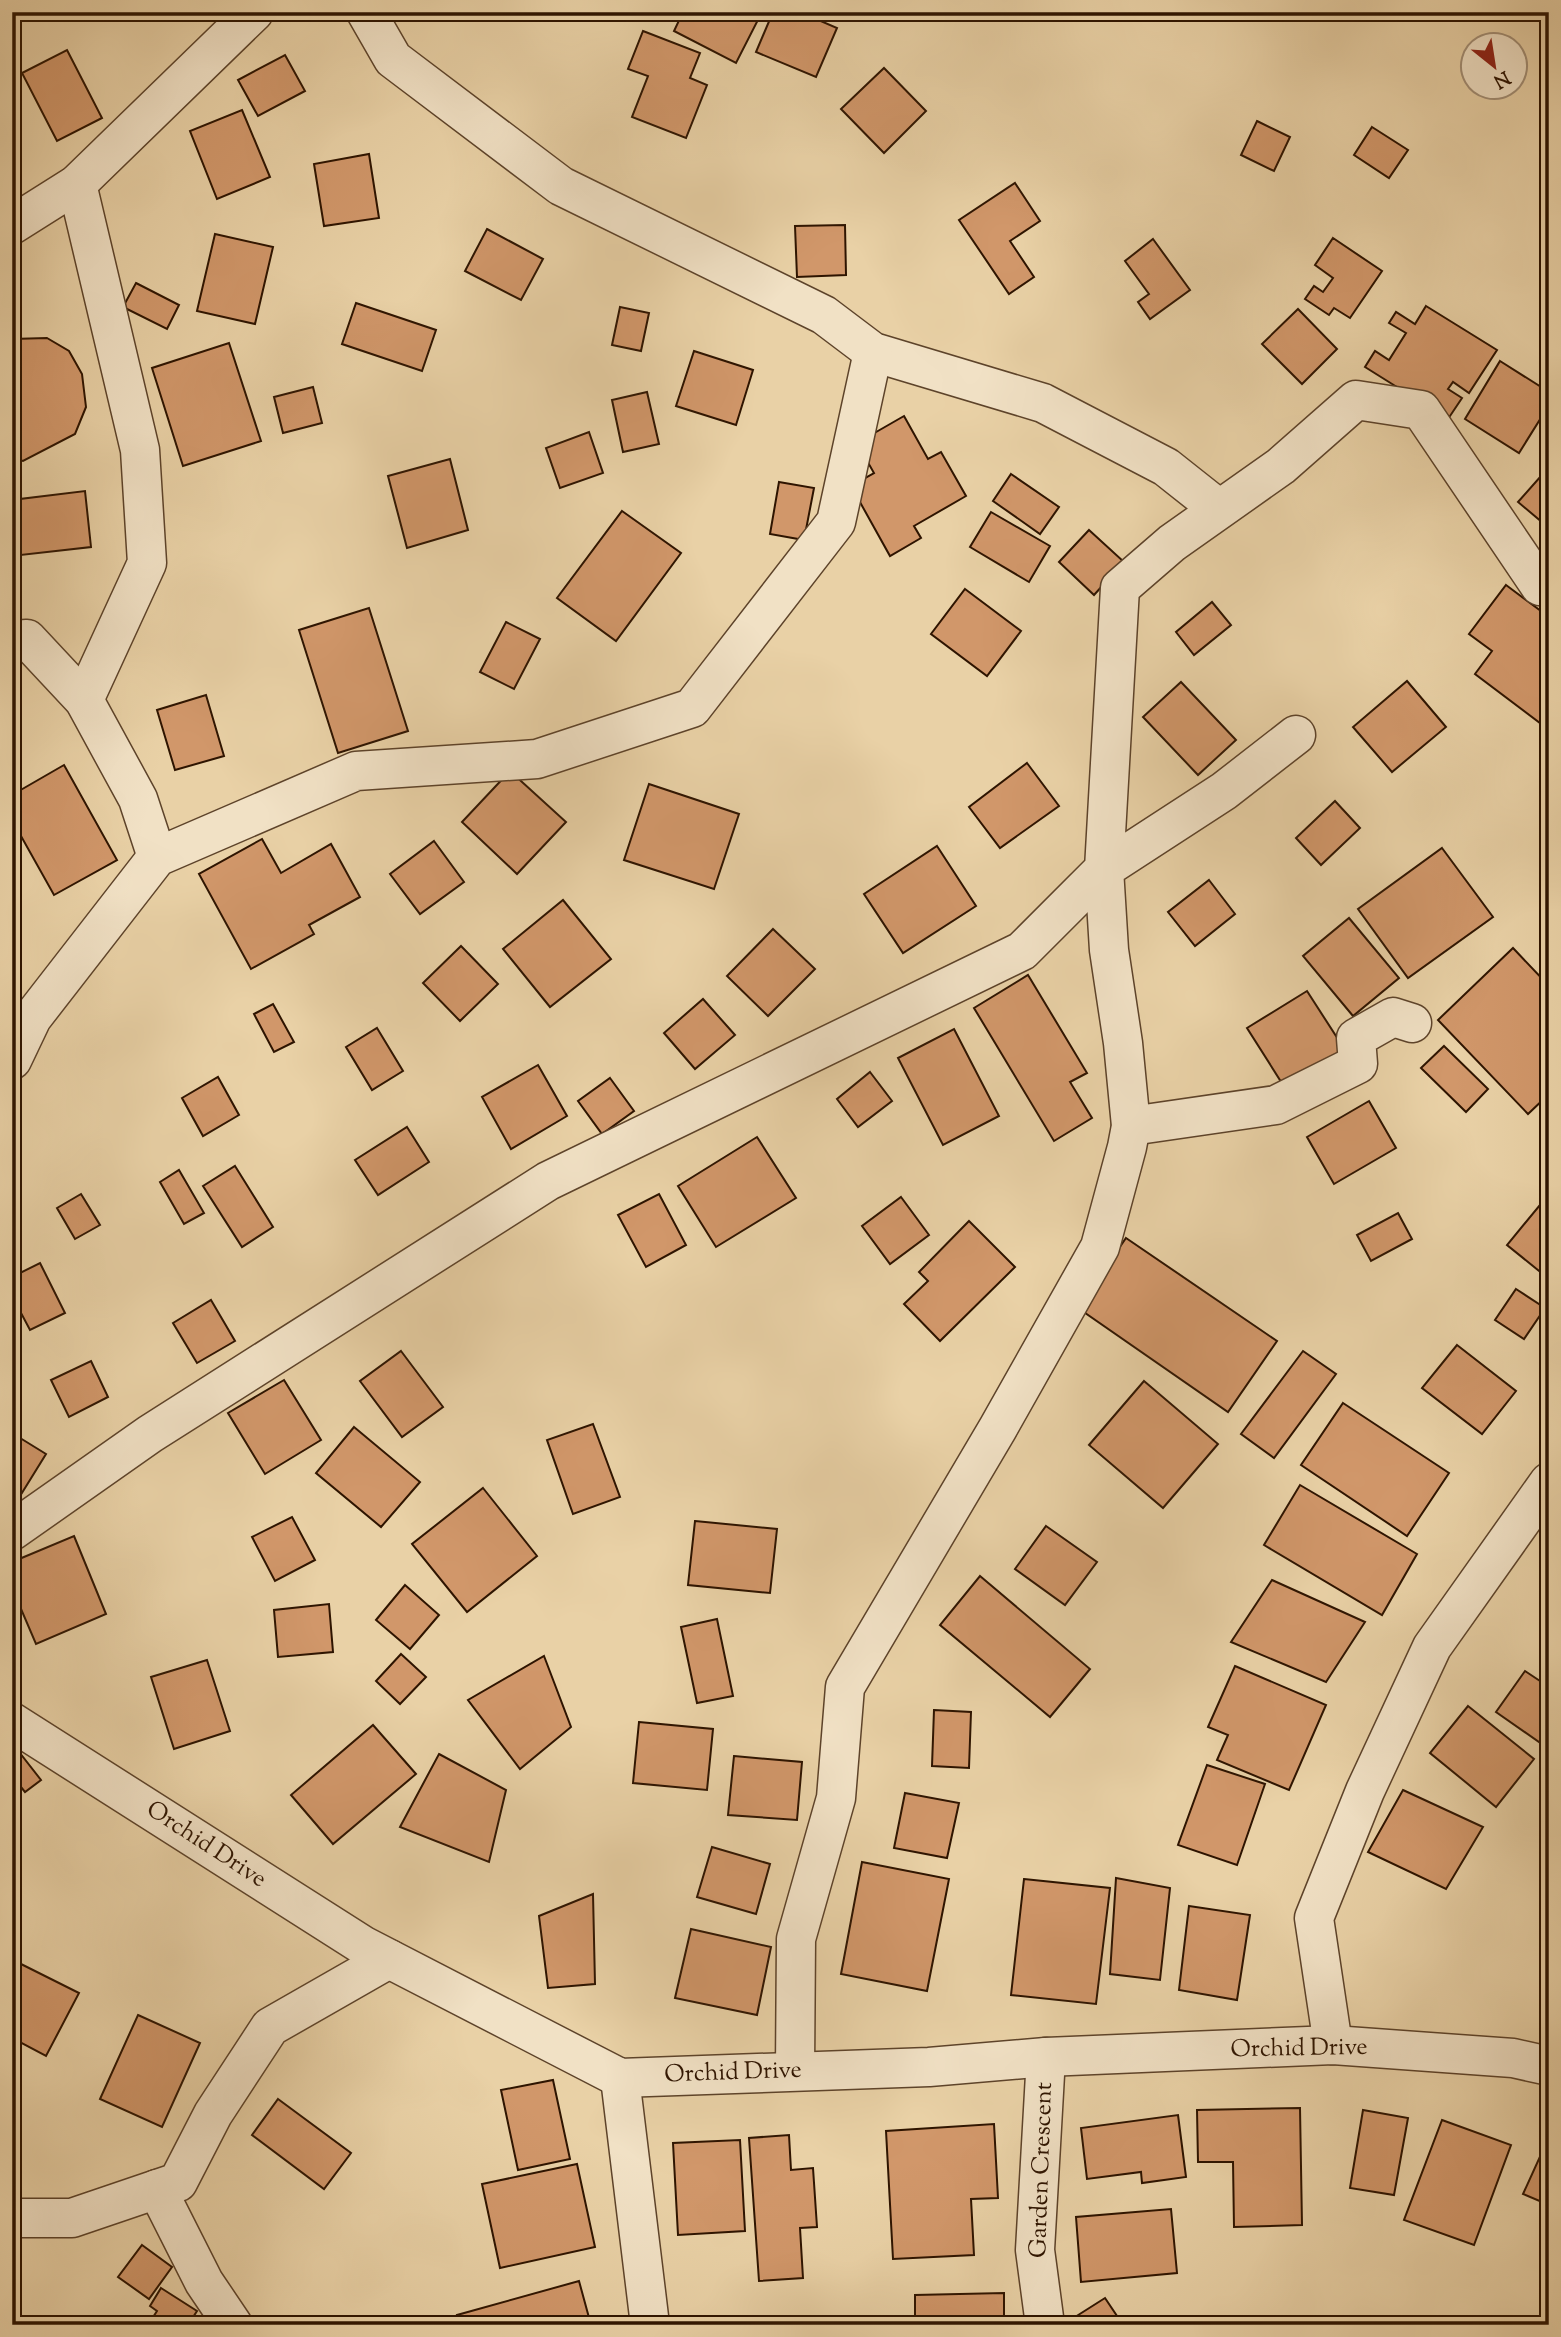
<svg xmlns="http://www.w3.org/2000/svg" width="1561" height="2337" viewBox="0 0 1561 2337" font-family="'Sorts Mill Goudy',serif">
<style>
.building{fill:#d1976a;stroke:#2e1400;stroke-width:2}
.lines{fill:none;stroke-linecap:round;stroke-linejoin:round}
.street-casing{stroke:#5d432a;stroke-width:41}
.street{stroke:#f1e1c5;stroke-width:38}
.labels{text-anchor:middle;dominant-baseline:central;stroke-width:6;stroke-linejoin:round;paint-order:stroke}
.street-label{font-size:24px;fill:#2e1400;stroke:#f1e1c5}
</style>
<rect width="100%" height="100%" fill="#e9d1a6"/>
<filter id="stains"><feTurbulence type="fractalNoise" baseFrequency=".00286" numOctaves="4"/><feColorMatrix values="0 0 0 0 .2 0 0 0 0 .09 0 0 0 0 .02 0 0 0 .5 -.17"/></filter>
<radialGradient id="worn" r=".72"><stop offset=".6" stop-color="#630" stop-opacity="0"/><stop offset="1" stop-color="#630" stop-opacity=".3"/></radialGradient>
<g class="building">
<path d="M 683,12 L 762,12 L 736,63 L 674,31 Z"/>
<path d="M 773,12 L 800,12 L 837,28 L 816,77 L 756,52 Z"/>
<path d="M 643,31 L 700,53 L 690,78 L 707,85 L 686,138 L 632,117 L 648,76 L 628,69 Z"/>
<path d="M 67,50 L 102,118 L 57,141 L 22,73 Z"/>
<path d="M 285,55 L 305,91 L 258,116 L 238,80 Z"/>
<path d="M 884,68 L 926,111 L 884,153 L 841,109 Z"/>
<path d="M 242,110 L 270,177 L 217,199 L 190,131 Z"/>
<path d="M 1257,121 L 1290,137 L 1274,171 L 1241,155 Z"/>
<path d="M 1372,127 L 1408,150 L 1389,178 L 1354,155 Z"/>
<path d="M 369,154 L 379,218 L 324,226 L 314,164 Z"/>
<path d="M 1015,183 L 1040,221 L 1010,241 L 1034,277 L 1009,294 L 959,220 Z"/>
<path d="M 845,225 L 846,275 L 797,277 L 795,226 Z"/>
<path d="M 487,229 L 543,259 L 521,300 L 465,271 Z"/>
<path d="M 215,234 L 273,247 L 255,324 L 197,311 Z"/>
<path d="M 1333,238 L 1382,271 L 1350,318 L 1334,308 L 1329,315 L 1305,299 L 1314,286 L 1323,292 L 1333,278 L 1315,265 Z"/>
<path d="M 1153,239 L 1190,290 L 1150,319 L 1138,302 L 1149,294 L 1125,261 Z"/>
<path d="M 136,283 L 179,305 L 167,329 L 123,307 Z"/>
<path d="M 356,303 L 436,330 L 422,371 L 342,344 Z"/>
<path d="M 1426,306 L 1497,350 L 1469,393 L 1453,382 L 1448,389 L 1462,398 L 1448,419 L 1365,367 L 1375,351 L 1389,360 L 1406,333 L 1389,323 L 1396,312 L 1415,324 Z"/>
<path d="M 620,307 L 649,313 L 641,351 L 612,345 Z"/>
<path d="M 1298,309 L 1337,349 L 1302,384 L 1262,344 Z"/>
<path d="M 47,338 L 69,351 L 82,374 L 86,407 L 75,434 L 23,461 L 12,458 L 12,339 Z"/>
<path d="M 229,343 L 261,441 L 183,466 L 152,368 Z"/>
<path d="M 694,351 L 753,370 L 736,425 L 676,406 Z"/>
<path d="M 1500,361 L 1549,392 L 1549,405 L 1519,453 L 1465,419 Z"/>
<path d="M 313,387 L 322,423 L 283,433 L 274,397 Z"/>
<path d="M 647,392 L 659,444 L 623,452 L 612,400 Z"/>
<path d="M 904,416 L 928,459 L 941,452 L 966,496 L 914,526 L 921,538 L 890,556 L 851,486 L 874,473 L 857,443 Z"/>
<path d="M 589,432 L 603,473 L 560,488 L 546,448 Z"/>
<path d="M 450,459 L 468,530 L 407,548 L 388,476 Z"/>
<path d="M 1549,467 L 1549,528 L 1518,502 Z"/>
<path d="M 1011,474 L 1059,507 L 1040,534 L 993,501 Z"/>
<path d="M 779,482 L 814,488 L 804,540 L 770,534 Z"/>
<path d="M 85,491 L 91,547 L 12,556 L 12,500 Z"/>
<path d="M 622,511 L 681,553 L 616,641 L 557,598 Z"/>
<path d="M 991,512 L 1050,546 L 1029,582 L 970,547 Z"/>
<path d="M 1089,530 L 1124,562 L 1094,595 L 1059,562 Z"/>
<path d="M 1506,585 L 1549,617 L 1549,711 L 1540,723 L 1475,674 L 1492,651 L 1469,634 Z"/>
<path d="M 965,589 L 1021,631 L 987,676 L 931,634 Z"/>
<path d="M 1212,602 L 1231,625 L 1194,655 L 1176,632 Z"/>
<path d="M 369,608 L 408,731 L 338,753 L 299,630 Z"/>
<path d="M 506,622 L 540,639 L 514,689 L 480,672 Z"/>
<path d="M 1407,681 L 1446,727 L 1392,772 L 1353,727 Z"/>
<path d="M 1181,682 L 1236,740 L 1198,775 L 1143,717 Z"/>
<path d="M 206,695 L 224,756 L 175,770 L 157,710 Z"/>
<path d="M 1027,763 L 1059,806 L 1000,848 L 969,807 Z"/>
<path d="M 64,765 L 117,860 L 54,895 L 12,820 L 12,795 Z"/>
<path d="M 510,771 L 566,822 L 517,874 L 462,822 Z"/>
<path d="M 649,784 L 739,814 L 714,889 L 624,860 Z"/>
<path d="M 1335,801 L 1360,828 L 1321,865 L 1296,838 Z"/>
<path d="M 262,839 L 281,873 L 331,844 L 360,897 L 309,925 L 314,934 L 251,969 L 199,874 Z"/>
<path d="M 434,841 L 464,882 L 420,914 L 390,874 Z"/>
<path d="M 937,846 L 976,906 L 903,953 L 864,894 Z"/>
<path d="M 1442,848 L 1493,917 L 1408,978 L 1358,909 Z"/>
<path d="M 1209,880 L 1235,914 L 1195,946 L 1168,912 Z"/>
<path d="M 563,900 L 611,959 L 550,1007 L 503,949 Z"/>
<path d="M 1349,918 L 1399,978 L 1353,1016 L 1303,956 Z"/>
<path d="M 773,929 L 815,969 L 768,1016 L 727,976 Z"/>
<path d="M 461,946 L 498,984 L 460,1021 L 423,983 Z"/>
<path d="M 1513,948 L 1549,986 L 1549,1094 L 1528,1114 L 1438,1020 Z"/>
<path d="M 1028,975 L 1087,1073 L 1070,1082 L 1092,1118 L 1054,1141 L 974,1008 Z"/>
<path d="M 1307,991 L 1345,1050 L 1285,1088 L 1247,1028 Z"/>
<path d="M 703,999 L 735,1035 L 695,1069 L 664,1033 Z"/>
<path d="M 273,1004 L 294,1042 L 274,1052 L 254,1014 Z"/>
<path d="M 377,1028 L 403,1071 L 372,1090 L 346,1047 Z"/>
<path d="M 954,1029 L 999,1116 L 943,1145 L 898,1058 Z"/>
<path d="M 1444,1046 L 1488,1089 L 1466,1112 L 1421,1068 Z"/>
<path d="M 538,1065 L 567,1116 L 511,1149 L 482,1097 Z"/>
<path d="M 870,1072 L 892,1101 L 858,1127 L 837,1099 Z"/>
<path d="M 218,1077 L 239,1115 L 203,1136 L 182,1098 Z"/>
<path d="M 610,1078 L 634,1111 L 602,1134 L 578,1101 Z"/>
<path d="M 1369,1101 L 1396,1148 L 1334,1184 L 1307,1137 Z"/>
<path d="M 407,1127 L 429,1162 L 378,1195 L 355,1160 Z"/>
<path d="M 757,1137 L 796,1198 L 716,1247 L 678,1186 Z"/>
<path d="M 235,1166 L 273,1227 L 242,1247 L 203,1186 Z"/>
<path d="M 179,1170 L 204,1213 L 184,1224 L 160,1182 Z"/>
<path d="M 81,1194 L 100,1225 L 75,1239 L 57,1208 Z"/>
<path d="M 659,1194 L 686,1245 L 646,1267 L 618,1215 Z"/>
<path d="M 1549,1194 L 1549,1279 L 1507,1245 Z"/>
<path d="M 901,1197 L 929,1235 L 890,1264 L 862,1226 Z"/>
<path d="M 1398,1213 L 1412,1239 L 1371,1261 L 1357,1235 Z"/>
<path d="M 969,1221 L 1015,1267 L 940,1341 L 904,1304 L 928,1281 L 919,1272 Z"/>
<path d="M 1126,1238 L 1277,1341 L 1228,1412 L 1078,1308 Z"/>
<path d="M 40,1263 L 65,1313 L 30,1330 L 12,1296 L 12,1277 Z"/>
<path d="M 1516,1289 L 1545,1308 L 1524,1339 L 1495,1320 Z"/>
<path d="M 211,1300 L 235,1341 L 197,1363 L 173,1323 Z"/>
<path d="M 1457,1345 L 1516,1391 L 1482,1434 L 1422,1388 Z"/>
<path d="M 401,1351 L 443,1407 L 402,1437 L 360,1381 Z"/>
<path d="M 1303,1351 L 1336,1374 L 1274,1458 L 1241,1434 Z"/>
<path d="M 91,1361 L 108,1397 L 69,1417 L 51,1380 Z"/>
<path d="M 284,1380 L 321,1440 L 265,1474 L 228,1413 Z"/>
<path d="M 1144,1381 L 1218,1444 L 1163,1508 L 1089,1445 Z"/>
<path d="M 1343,1403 L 1449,1473 L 1407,1536 L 1301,1465 Z"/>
<path d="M 593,1424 L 620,1497 L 573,1514 L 547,1440 Z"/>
<path d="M 354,1427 L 420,1482 L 381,1527 L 316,1473 Z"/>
<path d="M 12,1433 L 46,1454 L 12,1509 Z"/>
<path d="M 1300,1485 L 1417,1554 L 1382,1615 L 1264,1545 Z"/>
<path d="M 483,1488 L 537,1556 L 467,1612 L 412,1544 Z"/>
<path d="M 292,1517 L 315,1560 L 275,1581 L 252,1537 Z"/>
<path d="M 695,1521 L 777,1529 L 770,1593 L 688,1585 Z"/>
<path d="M 1046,1526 L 1097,1562 L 1065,1605 L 1015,1569 Z"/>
<path d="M 74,1536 L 106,1614 L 36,1644 L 12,1588 L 12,1562 Z"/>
<path d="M 980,1576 L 1090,1669 L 1050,1717 L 940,1625 Z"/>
<path d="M 1272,1580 L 1365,1622 L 1326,1682 L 1231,1642 Z"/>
<path d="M 405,1585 L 439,1615 L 410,1649 L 376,1620 Z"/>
<path d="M 329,1604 L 333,1652 L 278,1657 L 274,1610 Z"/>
<path d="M 717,1619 L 733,1696 L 697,1703 L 681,1627 Z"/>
<path d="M 401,1654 L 426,1677 L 400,1704 L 376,1681 Z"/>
<path d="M 544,1656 L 571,1727 L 520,1769 L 468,1700 Z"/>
<path d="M 207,1660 L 230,1731 L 174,1749 L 151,1677 Z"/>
<path d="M 1235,1666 L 1326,1705 L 1289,1790 L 1217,1760 L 1228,1735 L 1208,1727 Z"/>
<path d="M 1525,1671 L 1549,1687 L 1549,1749 L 1496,1712 Z"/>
<path d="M 1468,1706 L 1534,1759 L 1496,1807 L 1430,1753 Z"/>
<path d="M 934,1710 L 971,1712 L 969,1768 L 932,1766 Z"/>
<path d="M 639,1722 L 713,1729 L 707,1790 L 633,1783 Z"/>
<path d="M 373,1725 L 416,1774 L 333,1844 L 291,1795 Z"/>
<path d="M 16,1748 L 41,1780 L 25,1792 L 12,1776 L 12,1751 Z"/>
<path d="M 439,1754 L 506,1790 L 489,1862 L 400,1827 Z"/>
<path d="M 734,1756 L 802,1762 L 797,1820 L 728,1815 Z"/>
<path d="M 1207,1765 L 1265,1784 L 1237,1865 L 1178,1845 Z"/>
<path d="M 1403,1790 L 1483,1827 L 1446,1889 L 1368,1852 Z"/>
<path d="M 905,1793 L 959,1803 L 947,1858 L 894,1848 Z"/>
<path d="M 712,1847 L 770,1864 L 756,1914 L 697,1897 Z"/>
<path d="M 862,1862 L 949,1879 L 927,1991 L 841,1974 Z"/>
<path d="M 1116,1878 L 1170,1888 L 1160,1980 L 1110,1974 Z"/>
<path d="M 1024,1879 L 1110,1888 L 1096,2004 L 1011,1995 Z"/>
<path d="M 593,1894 L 595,1984 L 548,1988 L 539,1916 Z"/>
<path d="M 1189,1906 L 1250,1915 L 1237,2000 L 1179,1990 Z"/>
<path d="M 691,1929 L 771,1947 L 757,2015 L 675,1998 Z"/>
<path d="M 13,1960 L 79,1993 L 46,2056 L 12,2038 Z"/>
<path d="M 138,2015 L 200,2043 L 162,2127 L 100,2099 Z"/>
<path d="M 553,2080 L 570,2159 L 518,2170 L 501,2090 Z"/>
<path d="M 278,2099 L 351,2153 L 324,2189 L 252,2135 Z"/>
<path d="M 1300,2108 L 1302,2225 L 1234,2227 L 1233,2162 L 1198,2162 L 1197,2110 Z"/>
<path d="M 1363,2110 L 1408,2118 L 1394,2195 L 1350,2188 Z"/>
<path d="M 1178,2115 L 1186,2177 L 1142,2183 L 1141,2172 L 1087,2179 L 1081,2128 Z"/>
<path d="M 1442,2120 L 1511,2145 L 1474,2245 L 1404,2220 Z"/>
<path d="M 994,2124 L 998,2198 L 971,2199 L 974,2255 L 893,2259 L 886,2131 Z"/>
<path d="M 789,2135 L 791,2170 L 813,2168 L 817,2227 L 800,2228 L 803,2278 L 759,2281 L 749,2138 Z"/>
<path d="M 1548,2139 L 1549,2139 L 1549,2205 L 1523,2194 Z"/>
<path d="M 740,2140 L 745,2231 L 678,2235 L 673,2143 Z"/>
<path d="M 577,2164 L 595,2247 L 500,2268 L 482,2184 Z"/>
<path d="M 1171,2209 L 1177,2273 L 1081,2282 L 1076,2217 Z"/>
<path d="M 142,2245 L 172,2267 L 149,2299 L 118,2277 Z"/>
<path d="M 579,2281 L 591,2325 L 460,2325 L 457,2315 Z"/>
<path d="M 161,2288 L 197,2311 L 188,2325 L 148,2325 L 157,2311 L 150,2306 Z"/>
<path d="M 1004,2293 L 1004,2325 L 915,2325 L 915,2295 Z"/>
<path d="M 1105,2298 L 1117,2316 L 1103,2325 L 1064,2324 Z"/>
</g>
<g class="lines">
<g class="street-casing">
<g id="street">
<path d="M 366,12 L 393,59 L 561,186 L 824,315 L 873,352 L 1043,403 L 1166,467 L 1219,509"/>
<path d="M 77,184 L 140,450 L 147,563 L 84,700"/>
<path d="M 12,225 L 77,184 L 254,12"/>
<path d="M 12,640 L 27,639 L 84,700 L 138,799 L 157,857"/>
<path d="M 12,1060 L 32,1018 L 157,857 L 356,771 L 537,759 L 692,708 L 836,522 L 873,352"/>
<path d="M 1131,1126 L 1276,1105 L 1358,1064 L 1356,1038 L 1393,1017 L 1412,1023"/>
<path d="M 12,1531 L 150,1434 L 548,1181 L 1022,951 L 1104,869 L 1120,588 L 1172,543 L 1281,466 L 1356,400 L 1421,410 L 1540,586"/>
<path d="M 12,1722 L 364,1946 L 620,2078 L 929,2067 L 1046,2057 L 1333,2045 L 1513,2058 L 1549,2066"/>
<path d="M 1333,2045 L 1314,1918 L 1365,1791 L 1432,1647 L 1549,1482"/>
<path d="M 795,2070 L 796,1939 L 836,1798 L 845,1687 L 998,1428 L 1100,1247 L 1127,1147 L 1131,1126 L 1123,1043 L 1109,950 L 1104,869 L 1224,791 L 1296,735"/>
<path d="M 620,2078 L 650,2325"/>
<path d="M 157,2189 L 204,2282 L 233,2325"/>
<path d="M 12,2218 L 72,2218 L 178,2182 L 213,2114 L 270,2027 L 389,1959"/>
<path d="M 1045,2325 L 1035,2250 L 1046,2057"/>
</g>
</g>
<use href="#street" class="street"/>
</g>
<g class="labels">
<g class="street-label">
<text transform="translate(206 1845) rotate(33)">Orchid Drive</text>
<text transform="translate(1299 2049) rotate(-1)">Orchid Drive</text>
<text transform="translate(733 2073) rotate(-2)">Orchid Drive</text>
<text transform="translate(1042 2170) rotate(-88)">Garden Crescent</text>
</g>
</g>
<rect width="1561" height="2337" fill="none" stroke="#e9d1a6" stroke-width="42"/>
<rect x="14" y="14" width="1533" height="2309" fill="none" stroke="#2e1400" stroke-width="3.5"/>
<rect x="21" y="21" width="1519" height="2295" fill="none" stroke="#2e1400" stroke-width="2"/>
<g transform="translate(1494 66) rotate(150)"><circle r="33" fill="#f1e1c5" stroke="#a38f76" stroke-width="2"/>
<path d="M0-5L12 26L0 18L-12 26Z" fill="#8f2418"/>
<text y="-10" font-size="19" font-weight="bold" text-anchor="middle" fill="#2e1400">N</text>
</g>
<rect width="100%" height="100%" filter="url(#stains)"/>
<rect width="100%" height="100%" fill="url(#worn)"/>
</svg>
